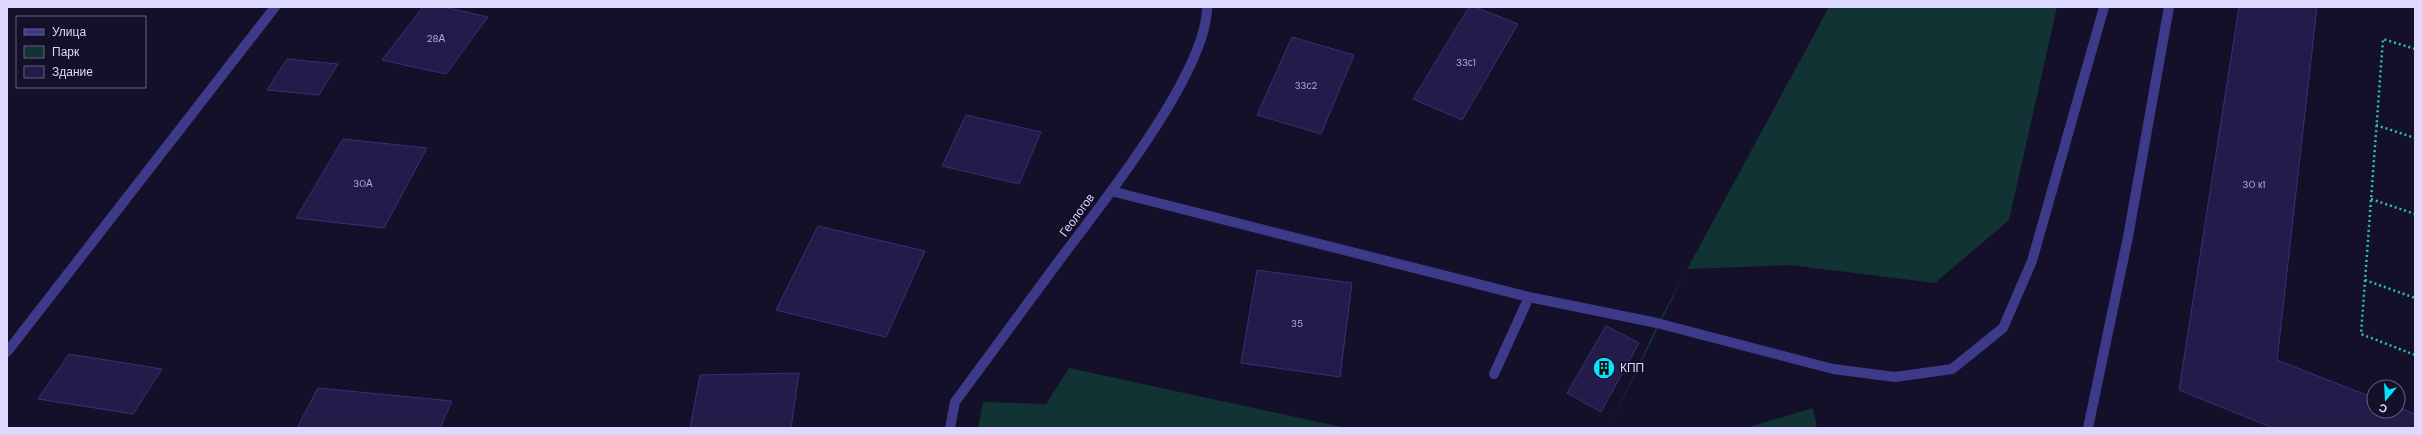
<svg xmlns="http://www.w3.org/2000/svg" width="2422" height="435" viewBox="0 0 2422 435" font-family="'DM Sans',sans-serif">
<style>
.green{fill:#123333}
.building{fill:#251b4b;stroke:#3c2d77}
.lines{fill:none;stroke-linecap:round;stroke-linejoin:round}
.path{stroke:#2dbeb7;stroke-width:2.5;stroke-dasharray:2 3;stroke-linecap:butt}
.service{stroke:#3d3a89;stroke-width:10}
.minor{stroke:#3d3a89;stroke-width:10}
.labels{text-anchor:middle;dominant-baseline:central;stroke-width:3;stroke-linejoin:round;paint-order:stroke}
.number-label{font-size:10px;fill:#afa9d2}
.street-label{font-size:12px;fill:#ddd8ff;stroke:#141029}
.poi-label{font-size:12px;fill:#ddd8ff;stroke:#141029;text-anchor:start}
</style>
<rect width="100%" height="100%" fill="#141029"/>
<g class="green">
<path d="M 1829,7 L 2057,7 L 2009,220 L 1935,283 L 1790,265 L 1687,269 L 1609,428 L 1658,323 Z"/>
<path d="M 1069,368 L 1346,428 L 978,428 L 983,402 L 1046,404 Z"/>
<path d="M 1813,408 L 1817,428 L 1746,428 Z"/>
</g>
<g class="building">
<path d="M 423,7 L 444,7 L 488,17 L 446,74 L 382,60 Z"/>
<path d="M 1469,7 L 1475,7 L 1518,24 L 1462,120 L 1413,99 Z"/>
<path d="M 2239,7 L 2317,7 L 2277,360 L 2374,398 L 2374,411 L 2398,411 L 2398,407 L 2415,414 L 2415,428 L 2273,428 L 2179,390 Z"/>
<path d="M 1292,37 L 1354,55 L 1321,134 L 1257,115 Z"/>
<path d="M 287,59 L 338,64 L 319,95 L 267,90 Z"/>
<path d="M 966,115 L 1041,132 L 1019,184 L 942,166 Z"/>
<path d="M 343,139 L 427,148 L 384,228 L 296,218 Z"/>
<path d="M 818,226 L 925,251 L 886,337 L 776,310 Z"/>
<path d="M 1257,270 L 1352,283 L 1340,377 L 1241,363 Z"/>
<path d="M 1606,326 L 1639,343 L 1601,412 L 1567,393 Z"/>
<path d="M 69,354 L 162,369 L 133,414 L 38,399 Z"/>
<path d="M 799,373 L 791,428 L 690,428 L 700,375 Z"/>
<path d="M 318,388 L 452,401 L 440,428 L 297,428 Z"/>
</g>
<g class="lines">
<g class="path">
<path d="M 2415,49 L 2383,39 L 2361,334 L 2415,355"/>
<path d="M 2376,125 L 2415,138"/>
<path d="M 2371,199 L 2415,214"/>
<path d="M 2365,280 L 2415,298"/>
</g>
<g class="service">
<path d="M 1111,191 L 1529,297 L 1657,323"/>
<path d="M 7,352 L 275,7"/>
<path d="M 1494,374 L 1529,297"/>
</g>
<g class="minor">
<path d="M 1657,323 L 1833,369 L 1895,377 L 1952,369 L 2003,328 L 2032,261 L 2104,7"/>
<path d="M 950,428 L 955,402 C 990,354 1026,306 1061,258 C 1102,204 1207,72 1207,7"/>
<path d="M 2088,428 L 2128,237 L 2169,7"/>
</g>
</g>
<defs>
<g id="building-disc" transform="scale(1.15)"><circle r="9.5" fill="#04e3ff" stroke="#141029"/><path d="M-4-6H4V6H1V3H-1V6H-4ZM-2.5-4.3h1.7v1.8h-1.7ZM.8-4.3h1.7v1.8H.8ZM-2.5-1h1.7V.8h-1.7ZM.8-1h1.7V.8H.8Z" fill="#111"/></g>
</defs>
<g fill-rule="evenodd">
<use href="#building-disc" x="1604" y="368"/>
</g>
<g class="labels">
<g class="number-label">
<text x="436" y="38">28А</text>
<text x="1466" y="62">33с1</text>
<text x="1306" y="85">33с2</text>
<text x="363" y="183">30А</text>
<text x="2254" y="184">30 к1</text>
<text x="1297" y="323">35</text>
</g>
<g class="street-label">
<text transform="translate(1077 215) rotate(-54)">Геологов</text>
</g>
<g class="poi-label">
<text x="1620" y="368">КПП</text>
</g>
</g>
<rect width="2422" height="435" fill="none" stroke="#ddd8ff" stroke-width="16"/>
<rect x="16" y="16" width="130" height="72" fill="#141029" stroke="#64607f"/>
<rect x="24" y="29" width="20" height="6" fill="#3d3a89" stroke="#64607f"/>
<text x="52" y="36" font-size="12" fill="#ddd8ff">Улица</text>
<rect x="24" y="46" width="20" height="12" fill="#123333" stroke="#64607f"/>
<text x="52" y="56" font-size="12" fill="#ddd8ff">Парк</text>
<rect x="24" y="66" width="20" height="12" fill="#251b4b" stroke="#64607f"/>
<text x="52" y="76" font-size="12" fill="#ddd8ff">Здание</text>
<g transform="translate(2386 399) rotate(198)"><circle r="19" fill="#141029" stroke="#64607f"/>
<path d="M0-3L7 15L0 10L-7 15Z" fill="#04e3ff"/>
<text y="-6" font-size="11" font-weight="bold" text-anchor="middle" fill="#ddd8ff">С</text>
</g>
</svg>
